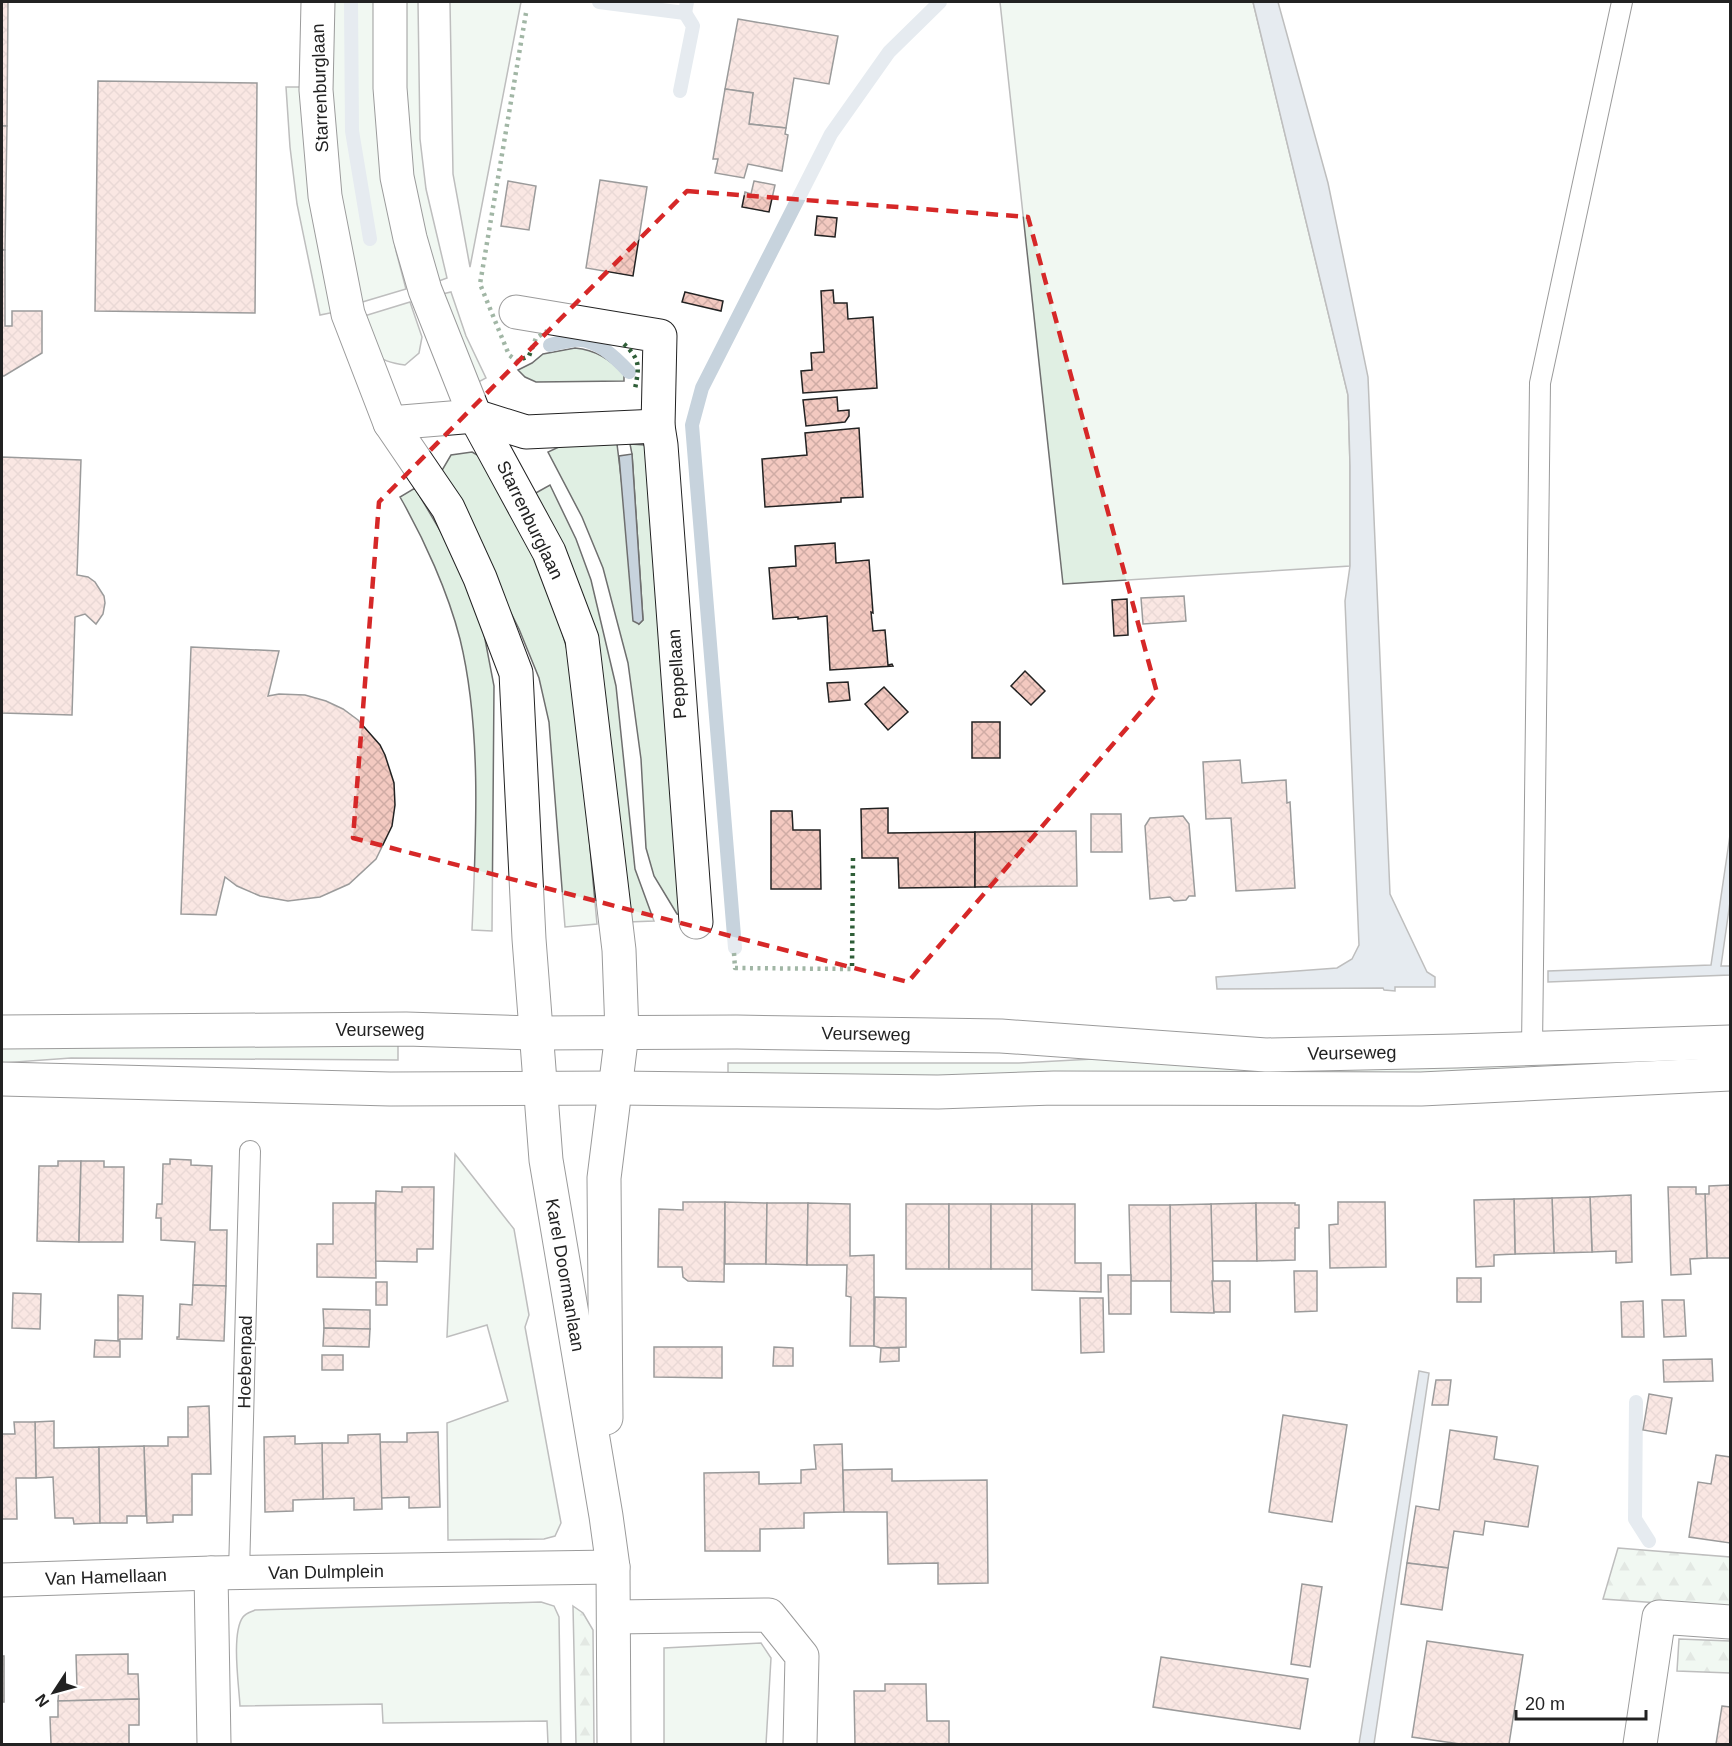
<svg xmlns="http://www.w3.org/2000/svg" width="1732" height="1746" viewBox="0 0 1732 1746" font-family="Arial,sans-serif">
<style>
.grass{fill:#e0efe3;stroke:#6f6f6f;stroke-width:1.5}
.forest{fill:url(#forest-firs);stroke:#6f6f6f;stroke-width:1.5}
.water{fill:#c7d3dd;stroke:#6f6f6f;stroke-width:1.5}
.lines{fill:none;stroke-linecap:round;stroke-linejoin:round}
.stream{stroke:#c7d3dd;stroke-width:14}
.building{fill:url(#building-cross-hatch);stroke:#222;stroke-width:1.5}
.service-casing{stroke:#222;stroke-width:22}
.minor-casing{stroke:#222;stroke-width:35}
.tertiary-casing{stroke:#222;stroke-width:35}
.secondary-casing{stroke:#222;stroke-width:35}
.service{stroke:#fff;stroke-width:20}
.minor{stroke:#fff;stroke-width:33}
.tertiary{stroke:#fff;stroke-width:33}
.secondary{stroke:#fff;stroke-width:33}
.hedge{stroke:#2f5e38;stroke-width:4.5;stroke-dasharray:3 4.5;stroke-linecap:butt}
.marked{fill:none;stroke:#d62828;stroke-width:4.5;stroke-dasharray:12 8;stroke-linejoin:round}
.labels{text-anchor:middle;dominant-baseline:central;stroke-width:4.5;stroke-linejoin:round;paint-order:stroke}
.street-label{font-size:18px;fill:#222;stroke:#fff}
</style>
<defs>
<pattern id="forest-firs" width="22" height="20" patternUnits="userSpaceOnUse" patternTransform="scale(1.5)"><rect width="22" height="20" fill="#e0efe3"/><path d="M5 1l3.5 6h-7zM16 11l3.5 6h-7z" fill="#c0cdc2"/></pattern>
<pattern id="building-cross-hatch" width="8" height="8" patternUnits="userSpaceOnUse" patternTransform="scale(1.5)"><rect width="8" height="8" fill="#f3c9c0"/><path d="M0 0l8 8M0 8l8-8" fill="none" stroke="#d0aca5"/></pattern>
</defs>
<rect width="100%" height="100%" fill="#fff"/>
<g class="grass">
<path d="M 326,2 L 377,2 L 388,208 L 396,251 L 406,289 L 359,303 L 335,197 Z"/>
<path d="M 402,2 L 418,2 L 420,139 L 426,189 L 447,278 L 431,284 L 406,150 Z"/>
<path d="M 450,2 L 521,2 L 470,267 L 453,174 Z"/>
<path d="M 1000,2 L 1253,2 L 1348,395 L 1350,466 L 1350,566 L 1063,584 Z"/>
<path d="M 286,87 L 302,87 L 335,312 L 320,315 L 297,204 L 290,147 Z"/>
<path d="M 451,292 L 466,336 L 486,378 L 471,386 L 434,296 Z"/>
<path d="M 410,302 L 422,337 L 419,353 L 405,365 C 368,360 371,348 361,317 Z"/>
<path d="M 575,348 C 596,350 609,359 624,374 L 624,381 L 536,382 L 525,377 L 518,370 L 532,363 L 543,354 Z"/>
<path d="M 617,444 L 639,624 L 643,620 L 632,454 L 630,444 L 645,445 L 683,915 L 677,914 L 654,876 L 646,848 L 641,759 L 628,663 L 603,568 L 582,517 L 548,452 L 563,445 Z"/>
<path d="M 472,452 L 488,461 L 536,554 L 553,600 L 568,653 L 577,704 L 597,924 L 565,927 L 549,722 L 539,678 L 519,629 L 441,472 L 451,455 Z"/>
<path d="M 550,485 L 576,539 L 591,580 L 616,686 L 635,869 L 654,921 L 628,922 L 534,494 Z"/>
<path d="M 415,488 L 441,532 L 466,581 L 484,634 L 494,686 L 492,931 L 472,930 C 476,838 482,729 460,639 C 448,592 424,539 400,497 Z"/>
<path d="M 398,1040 L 398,1060 L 71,1058 L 2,1063 L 2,1042 Z"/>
<path d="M 1624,1057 L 1625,1072 L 728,1079 L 728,1063 L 1019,1063 L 1112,1058 Z"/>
<path d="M 455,1154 L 514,1229 L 529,1315 L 525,1327 L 561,1523 L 555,1536 L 544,1539 L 448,1540 L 447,1423 L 508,1401 L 487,1325 L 447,1337 Z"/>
<path d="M 541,1602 L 554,1606 L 559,1617 L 561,1744 L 548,1744 L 547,1721 L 383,1723 L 382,1704 L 240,1706 C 239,1686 231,1633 243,1617 C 246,1613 251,1612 255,1610 Z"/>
<path d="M 761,1643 L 771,1658 L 766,1744 L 664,1744 L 664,1648 Z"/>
</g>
<g class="forest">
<path d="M 1618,1548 L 1730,1557 L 1730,1608 L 1603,1599 Z"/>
<path d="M 573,1606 L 583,1613 L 593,1630 L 594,1744 L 576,1744 Z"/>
<path d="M 1679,1639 L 1730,1641 L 1730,1673 L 1677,1671 Z"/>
</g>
<g class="water">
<path d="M 1253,2 L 1278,2 L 1328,183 L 1368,377 L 1390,894 L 1427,972 L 1435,977 L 1435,987 L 1395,987 L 1395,991 L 1384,990 L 1383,988 L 1217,989 L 1216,977 L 1337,968 L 1352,959 L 1359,945 L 1345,601 L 1350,566 L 1350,466 L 1348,395 Z"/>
<path d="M 632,454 L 643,620 L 639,624 L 633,621 L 619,456 Z"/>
<path d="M 1730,835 L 1730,902 L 1721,966 L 1730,966 L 1730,975 L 1548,982 L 1548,971 L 1711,965 Z"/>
<path d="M 1419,1371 L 1429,1373 L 1374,1744 L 1359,1744 Z"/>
</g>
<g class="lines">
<g class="stream">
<path d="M 351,2 L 352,131 L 370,239"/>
<path d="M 599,2 L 685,13 L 687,2"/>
<path d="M 680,91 L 693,26 L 685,13"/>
<path d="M 550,345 C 558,343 566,341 574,340 C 595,337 616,358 629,372"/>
<path d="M 735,948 L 692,425 L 702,388 L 831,134 L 889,52 L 940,2"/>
<path d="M 1636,1402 L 1635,1519 L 1649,1541"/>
</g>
</g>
<g class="building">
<path d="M 2,2 L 8,2 L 7,126 L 2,126 Z"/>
<path d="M 738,19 L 838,36 L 829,84 L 794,78 L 786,128 L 749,124 L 753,93 L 725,89 Z"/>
<path d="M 98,81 L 257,83 L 255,313 L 95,311 Z"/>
<path d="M 725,89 L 753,93 L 749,124 L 786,128 L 785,134 L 788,135 L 782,171 L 748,164 L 744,178 L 715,173 L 718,159 L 713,159 Z"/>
<path d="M 2,126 L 7,126 L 5,250 L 2,250 Z"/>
<path d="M 600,180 L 647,187 L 633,276 L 586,268 Z"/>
<path d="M 508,181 L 536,186 L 529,230 L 501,226 Z"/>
<path d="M 754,181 L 775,185 L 769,212 L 742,207 L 745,192 L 751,194 Z"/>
<path d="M 817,216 L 837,218 L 835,237 L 815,235 Z"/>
<path d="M 2,250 L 5,250 L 5,326 L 12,326 L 12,311 L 42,311 L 42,353 L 4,376 L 2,376 Z"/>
<path d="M 833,290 L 834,303 L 847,303 L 848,319 L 873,317 L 877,388 L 803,393 L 801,371 L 812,370 L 811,353 L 824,352 L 821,291 Z"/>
<path d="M 685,292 L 723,301 L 721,311 L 682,302 Z"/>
<path d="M 837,397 L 838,411 L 849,410 L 849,416 L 845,422 L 806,426 L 803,400 Z"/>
<path d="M 859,428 L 863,497 L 841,498 L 841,502 L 765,507 L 762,459 L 807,455 L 805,433 Z"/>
<path d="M 2,457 L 81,460 L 77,575 L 88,577 L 95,582 L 104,596 L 105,603 L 103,614 L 96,624 L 85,614 L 75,617 L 72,715 L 2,713 Z"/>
<path d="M 835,543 L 836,563 L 869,560 L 873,613 L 871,612 L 873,631 L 885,630 L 888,665 L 892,664 L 893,666 L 830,670 L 827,616 L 798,619 L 798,617 L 773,619 L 769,568 L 796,566 L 795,546 Z"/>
<path d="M 1184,596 L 1186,621 L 1143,624 L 1141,598 Z"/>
<path d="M 1127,599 L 1128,635 L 1114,636 L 1112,600 Z"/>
<path d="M 191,647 L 279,651 L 268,696 L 279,694 L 305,695 L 326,701 L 343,709 L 358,720 L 380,745 L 385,755 L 394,783 L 395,805 L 392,826 L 376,859 L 349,884 L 320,897 L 288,901 L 260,896 L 237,886 L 225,877 L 216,915 L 181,914 Z"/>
<path d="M 1025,671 L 1045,691 L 1031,705 L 1011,686 Z"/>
<path d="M 848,682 L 850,700 L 829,702 L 827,683 Z"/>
<path d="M 884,687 L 908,712 L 888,730 L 865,704 Z"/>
<rect x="972" y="722" width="28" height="36"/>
<path d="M 1240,760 L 1242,783 L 1286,780 L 1287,803 L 1290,802 L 1295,888 L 1236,891 L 1231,818 L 1206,819 L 1203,762 Z"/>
<path d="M 888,808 L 888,833 L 975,832 L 975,887 L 899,888 L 898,858 L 862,858 L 861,809 Z"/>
<path d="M 771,811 L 792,811 L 793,830 L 820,830 L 821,889 L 771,889 Z"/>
<path d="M 1091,814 L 1121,814 L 1122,852 L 1091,852 Z"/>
<path d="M 1183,816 L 1189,824 L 1195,896 L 1189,896 L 1186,900 L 1174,901 L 1170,897 L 1150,899 L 1145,826 L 1150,818 Z"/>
<path d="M 1076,831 L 1077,886 L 975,887 L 975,832 Z"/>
<path d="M 170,1159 L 191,1160 L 191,1165 L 212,1166 L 210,1230 L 227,1230 L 226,1286 L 193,1285 L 195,1242 L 161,1240 L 161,1218 L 156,1218 L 157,1204 L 162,1204 L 163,1164 L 170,1164 Z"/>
<path d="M 58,1161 L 81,1161 L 79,1242 L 37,1241 L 39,1166 L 58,1166 Z"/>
<path d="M 81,1161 L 104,1161 L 104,1167 L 124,1167 L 123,1242 L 79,1242 Z"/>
<path d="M 1730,1185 L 1730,1258 L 1707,1258 L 1705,1194 L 1709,1194 L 1709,1186 Z"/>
<path d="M 402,1187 L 434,1187 L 433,1249 L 417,1249 L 417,1262 L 375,1261 L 376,1191 L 402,1192 Z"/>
<path d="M 1668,1187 L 1696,1187 L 1696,1194 L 1705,1194 L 1707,1258 L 1690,1259 L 1691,1274 L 1671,1275 Z"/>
<path d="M 1631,1195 L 1632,1262 L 1616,1263 L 1616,1251 L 1592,1252 L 1590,1197 Z"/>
<path d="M 1590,1197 L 1592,1252 L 1554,1253 L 1552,1198 Z"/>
<path d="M 1552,1198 L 1554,1253 L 1515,1254 L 1514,1199 Z"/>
<path d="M 1514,1199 L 1515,1254 L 1494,1255 L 1494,1266 L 1476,1267 L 1474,1200 Z"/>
<path d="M 683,1202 L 725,1202 L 724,1282 L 688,1281 L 683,1277 L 682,1267 L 658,1267 L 659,1209 L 683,1210 Z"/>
<path d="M 725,1202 L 767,1203 L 766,1264 L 725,1264 Z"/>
<path d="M 1338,1202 L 1385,1202 L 1386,1267 L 1330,1268 L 1329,1225 L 1338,1224 Z"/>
<path d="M 333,1203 L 375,1203 L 376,1278 L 317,1277 L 317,1244 L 333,1244 Z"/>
<path d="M 767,1203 L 808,1203 L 807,1265 L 766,1264 Z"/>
<path d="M 808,1203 L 850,1204 L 850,1256 L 874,1255 L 874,1346 L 850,1346 L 851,1297 L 846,1296 L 847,1265 L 807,1265 Z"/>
<path d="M 1256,1203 L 1257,1261 L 1212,1261 L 1211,1204 Z"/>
<path d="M 1256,1203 L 1295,1203 L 1295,1205 L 1299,1205 L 1299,1228 L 1295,1228 L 1295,1260 L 1257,1261 Z"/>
<rect x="906" y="1204" width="43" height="65"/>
<rect x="949" y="1204" width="42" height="65"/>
<rect x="991" y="1204" width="41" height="65"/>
<path d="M 1032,1204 L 1075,1204 L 1075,1263 L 1101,1263 L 1101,1292 L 1032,1290 Z"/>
<path d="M 1211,1204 L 1214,1313 L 1171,1312 L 1170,1205 Z"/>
<path d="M 1129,1205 L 1170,1205 L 1171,1281 L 1131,1281 Z"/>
<path d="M 1294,1271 L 1317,1271 L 1317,1311 L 1295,1312 Z"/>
<path d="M 1108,1275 L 1131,1275 L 1131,1314 L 1109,1314 Z"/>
<rect x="1457" y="1278" width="24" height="24"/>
<path d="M 1212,1281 L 1230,1281 L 1230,1312 L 1214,1312 Z"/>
<rect x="376" y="1282" width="11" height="23"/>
<path d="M 193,1285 L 226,1286 L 224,1341 L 177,1339 L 177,1337 L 179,1337 L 180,1304 L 192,1305 Z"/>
<path d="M 13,1293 L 41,1294 L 40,1329 L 12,1328 Z"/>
<path d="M 118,1295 L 143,1296 L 142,1339 L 120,1339 L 118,1341 Z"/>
<path d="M 875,1297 L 906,1298 L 906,1347 L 881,1348 L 874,1346 Z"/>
<path d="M 1080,1298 L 1103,1298 L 1104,1352 L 1081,1353 Z"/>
<path d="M 1662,1300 L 1684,1300 L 1686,1336 L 1664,1337 Z"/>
<path d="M 1643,1301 L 1644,1337 L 1622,1337 L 1621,1302 Z"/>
<path d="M 323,1309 L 370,1310 L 370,1329 L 324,1328 Z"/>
<path d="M 324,1328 L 370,1329 L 369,1347 L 323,1346 Z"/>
<path d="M 95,1340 L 120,1341 L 120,1357 L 94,1357 Z"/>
<path d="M 654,1347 L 722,1347 L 722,1378 L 654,1377 Z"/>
<path d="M 774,1347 L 793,1348 L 793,1366 L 773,1366 Z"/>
<path d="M 881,1348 L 899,1348 L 899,1361 L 880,1362 Z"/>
<rect x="322" y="1355" width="21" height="15"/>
<path d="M 1712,1359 L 1713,1381 L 1664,1382 L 1663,1360 Z"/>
<path d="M 1436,1380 L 1451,1380 L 1448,1405 L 1432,1405 Z"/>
<path d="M 1649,1394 L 1672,1398 L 1666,1434 L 1643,1430 Z"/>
<path d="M 209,1406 L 211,1474 L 192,1474 L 192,1515 L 173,1515 L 173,1522 L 147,1523 L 144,1446 L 168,1446 L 168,1437 L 188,1437 L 188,1407 Z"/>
<path d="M 1283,1415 L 1347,1425 L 1332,1522 L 1269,1512 Z"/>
<path d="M 54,1421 L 54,1448 L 99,1447 L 100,1523 L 74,1524 L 73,1518 L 55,1518 L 53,1477 L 36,1478 L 35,1422 Z"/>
<path d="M 14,1422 L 35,1422 L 36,1478 L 16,1478 L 17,1519 L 2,1519 L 2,1434 L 15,1434 Z"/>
<path d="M 1450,1430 L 1497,1437 L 1494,1459 L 1538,1466 L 1528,1527 L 1485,1521 L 1483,1535 L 1454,1531 L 1448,1568 L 1407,1563 L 1416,1506 L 1439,1510 Z"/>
<path d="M 438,1432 L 440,1507 L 409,1508 L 409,1497 L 381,1498 L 380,1442 L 407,1442 L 407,1433 Z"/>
<path d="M 380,1434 L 382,1509 L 354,1510 L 354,1498 L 323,1499 L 322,1443 L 348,1443 L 348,1435 Z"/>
<path d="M 295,1436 L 295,1444 L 322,1443 L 323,1499 L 293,1500 L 293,1511 L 265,1512 L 264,1437 Z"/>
<path d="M 842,1444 L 844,1512 L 804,1513 L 804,1528 L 760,1529 L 760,1551 L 705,1551 L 704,1473 L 759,1472 L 759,1484 L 801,1483 L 801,1470 L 816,1469 L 814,1445 Z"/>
<path d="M 144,1446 L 146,1516 L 127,1516 L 127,1523 L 100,1523 L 99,1447 Z"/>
<path d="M 1716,1455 L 1730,1457 L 1730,1543 L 1689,1537 L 1698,1482 L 1711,1484 Z"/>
<path d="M 892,1469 L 892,1481 L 987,1480 L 988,1583 L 938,1584 L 938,1563 L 888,1564 L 887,1512 L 844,1512 L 843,1470 Z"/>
<path d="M 1407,1563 L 1448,1568 L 1442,1610 L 1401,1604 Z"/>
<path d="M 1302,1584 L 1322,1587 L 1310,1667 L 1291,1664 Z"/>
<path d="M 1427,1641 L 1523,1655 L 1509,1744 L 1460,1744 L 1412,1737 Z"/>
<path d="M 128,1654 L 128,1674 L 138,1674 L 139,1699 L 58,1701 L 59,1688 L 77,1687 L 76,1655 Z"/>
<rect x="2" y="1656" width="2" height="46"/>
<path d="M 1161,1657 L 1308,1679 L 1300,1729 L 1153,1707 Z"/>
<path d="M 885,1684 L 926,1684 L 927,1721 L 949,1721 L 949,1744 L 855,1744 L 854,1691 L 885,1691 Z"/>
<path d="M 139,1699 L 139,1725 L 129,1725 L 129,1744 L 51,1744 L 50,1717 L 58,1717 L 58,1701 Z"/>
<path d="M 1722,1706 L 1730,1707 L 1730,1744 L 1716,1744 Z"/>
</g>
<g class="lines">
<g class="service-casing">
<g id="service">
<path d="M 1532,1048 L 1540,383 L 1622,2"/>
<path d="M 239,1573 L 250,1151"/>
</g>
</g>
<g class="minor-casing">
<g id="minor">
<path d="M 516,312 L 660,336 L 658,426 L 661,445 L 696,922"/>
<path d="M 390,423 L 475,416 L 526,432 L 658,426"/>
<path d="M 2,1580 L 211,1573"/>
<path d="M 614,1617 L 769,1615 L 802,1656 L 800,1744"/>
<path d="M 214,1744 L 211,1573 L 613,1567"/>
<path d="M 1640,1744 L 1659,1617 L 1730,1622"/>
</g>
</g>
<g class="tertiary-casing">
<g id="tertiary">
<path d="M 318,2 L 316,90 L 325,196 L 348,314 L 390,423 L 448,508 L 480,578 L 516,673 L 529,939 L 546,1160 L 606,1516 L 613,1567 L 614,1744"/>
<path d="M 390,2 L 390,88 L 397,177 L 410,238 L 425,290 L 475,416 L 549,552 L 582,639 L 619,950 L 622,1033 L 604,1178 L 606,1418"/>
</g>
</g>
<g class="secondary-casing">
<g id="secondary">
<path d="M 2,1032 L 406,1029 L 535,1033 L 737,1032 L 1001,1036 L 1266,1055 L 1456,1051 L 1730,1042"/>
<path d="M 2,1079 L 390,1089 L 617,1088 L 938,1092 L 1054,1088 L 1421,1089 L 1730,1074"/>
</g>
</g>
<use href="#service" class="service"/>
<use href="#minor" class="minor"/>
<use href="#tertiary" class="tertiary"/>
<use href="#secondary" class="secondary"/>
<g class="hedge">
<path d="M 526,13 L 480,284 L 509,355 L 517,361 L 529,356 L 536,338 L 547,331"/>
<path d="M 624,344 C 641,360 639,367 635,389"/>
<path d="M 734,953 L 735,968 L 852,969 L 853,858"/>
</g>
</g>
<path d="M0 0H1732V1746H0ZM 687,191 L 1028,217 L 1157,693 L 908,982 L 353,838 L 379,502 Z" fill="#fff" fill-opacity=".55" fill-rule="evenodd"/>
<path class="marked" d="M 687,191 L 1028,217 L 1157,693 L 908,982 L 353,838 L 379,502 Z"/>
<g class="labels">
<g class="street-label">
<text transform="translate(320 88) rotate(-92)">Starrenburglaan</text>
<text transform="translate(530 520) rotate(64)">Starrenburglaan</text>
<text transform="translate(677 674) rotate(-94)">Peppellaan</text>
<text x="380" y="1030">Veurseweg</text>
<text transform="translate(866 1034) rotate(1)">Veurseweg</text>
<text transform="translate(1352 1053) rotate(-1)">Veurseweg</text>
<text transform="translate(565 1275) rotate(80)">Karel Doormanlaan</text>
<text transform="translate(245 1362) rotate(-89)">Hoebenpad</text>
<text transform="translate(326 1572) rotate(-1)">Van Dulmplein</text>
<text transform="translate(106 1577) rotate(-2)">Van Hamellaan</text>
</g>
</g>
<rect width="1732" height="1746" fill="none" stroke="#222222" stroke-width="6"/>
<g transform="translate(54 1692) rotate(234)" stroke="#ffffff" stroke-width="4.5" paint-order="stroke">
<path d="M0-4.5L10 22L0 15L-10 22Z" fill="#222222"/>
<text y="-9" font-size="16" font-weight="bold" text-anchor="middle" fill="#222222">N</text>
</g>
<path d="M1516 1710v9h130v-9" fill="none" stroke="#222222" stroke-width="3"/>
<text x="1525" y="1710" font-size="18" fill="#222222" stroke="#ffffff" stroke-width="4.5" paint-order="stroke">20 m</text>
</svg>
